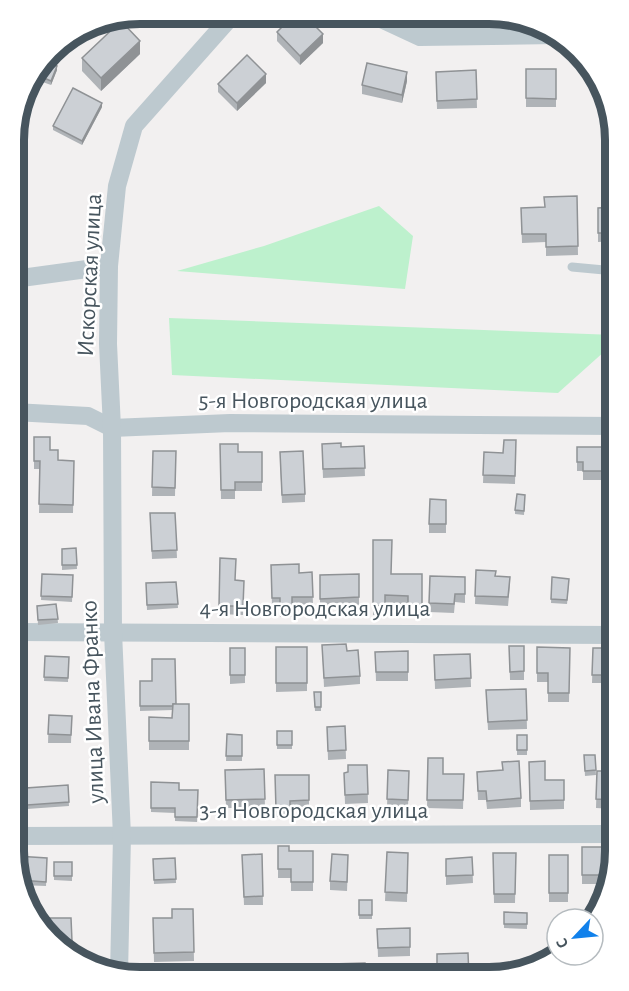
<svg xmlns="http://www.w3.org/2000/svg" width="629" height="991" viewBox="0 0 629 991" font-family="'Alegreya Sans',sans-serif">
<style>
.green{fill:#bdf1cd}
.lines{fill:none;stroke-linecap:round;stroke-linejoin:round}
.lane{stroke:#bdc9cf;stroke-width:9}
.street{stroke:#bdc9cf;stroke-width:18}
.wall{fill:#afb3b7}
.shaded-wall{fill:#8f9295}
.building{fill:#ccd0d5;stroke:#8f9295;stroke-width:1.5}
.labels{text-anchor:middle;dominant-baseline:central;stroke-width:5;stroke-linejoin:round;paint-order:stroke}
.street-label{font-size:24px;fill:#47555e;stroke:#fff}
.rim{fill:none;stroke:#47555e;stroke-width:8}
</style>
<rect width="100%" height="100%" fill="#f2f0f0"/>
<g class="green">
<path d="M 379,206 L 413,236 L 405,289 L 177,271 L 264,246 Z"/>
<path d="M 169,318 L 615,335 L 615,342 L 558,393 L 172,375 Z"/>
</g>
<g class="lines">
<path class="lane" d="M 572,267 L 615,271"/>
<g class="street">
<path d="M 377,17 L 420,37 L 556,35"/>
<path d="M 14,279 L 109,266"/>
<path d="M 14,412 L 88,416 L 112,428 L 230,423 L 615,426"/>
<path d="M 14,632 L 615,635"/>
<path d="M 14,836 L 615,834"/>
<path d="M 119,974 L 122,836 L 113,632 L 112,428 L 108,344 L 109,266 L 117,186 L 134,126 L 229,19"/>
</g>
</g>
<g class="wall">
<path d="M 277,32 L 323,43 L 300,65 L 277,41 Z"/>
<path d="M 140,54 L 101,91 L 82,71 L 82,58 Z"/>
<rect x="526" y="69" width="30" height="38"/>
<path d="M 57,70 L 51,85 L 37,80 L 37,75 Z"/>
<path d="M 476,70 L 477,108 L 437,109 L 436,72 Z"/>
<path d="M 407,81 L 402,103 L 362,94 L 362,85 Z"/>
<path d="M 266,83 L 237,111 L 218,92 L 218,84 Z"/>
<path d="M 102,107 L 82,145 L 53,130 L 53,126 Z"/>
<path d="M 577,196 L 578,255 L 546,256 L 546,242 L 522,243 L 521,208 L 544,207 Z"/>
<path d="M 615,207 L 615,241 L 598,242 L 598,208 Z"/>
<path d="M 34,437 L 50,450 L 58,460 L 74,461 L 73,513 L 39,513 L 40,469 L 34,469 Z"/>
<path d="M 516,440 L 515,484 L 483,483 L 484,452 L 503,453 Z"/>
<path d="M 220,444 L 238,452 L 262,452 L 262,491 L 235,491 L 235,499 L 221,499 Z"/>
<path d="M 364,446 L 365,476 L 323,478 L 322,452 L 341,447 Z"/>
<path d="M 577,447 L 615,447 L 615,480 L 583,480 L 583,471 L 577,471 Z"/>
<path d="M 153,451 L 176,451 L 175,496 L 152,496 Z"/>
<path d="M 280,461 L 305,494 L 305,502 L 282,503 Z"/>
<path d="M 446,500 L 446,533 L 429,533 L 429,524 Z"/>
<path d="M 525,500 L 524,515 L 515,514 L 515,510 Z"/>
<path d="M 150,513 L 175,513 L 177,558 L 152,559 Z"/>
<path d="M 373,540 L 391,574 L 422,574 L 422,613 L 408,613 L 408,604 L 385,604 L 385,615 L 373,615 Z"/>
<path d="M 76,548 L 77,569 L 62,570 L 62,549 Z"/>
<path d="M 220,558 L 236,580 L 244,581 L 243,615 L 219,614 Z"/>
<path d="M 271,565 L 299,573 L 312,572 L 313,606 L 292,606 L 292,617 L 280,617 L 280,606 L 272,607 Z"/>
<path d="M 476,570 L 496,576 L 510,585 L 508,606 L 475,604 Z"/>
<path d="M 42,574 L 73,575 L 72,602 L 41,600 Z"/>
<path d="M 359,574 L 359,606 L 320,608 L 320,575 Z"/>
<path d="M 430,576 L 465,577 L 465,603 L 455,602 L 454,613 L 429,612 Z"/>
<path d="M 552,577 L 569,583 L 567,604 L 551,603 Z"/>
<path d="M 176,582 L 178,608 L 147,610 L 146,583 Z"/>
<path d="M 56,604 L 58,623 L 38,625 L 37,606 Z"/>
<path d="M 322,645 L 347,651 L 360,676 L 360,684 L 324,687 Z"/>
<path d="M 509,646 L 524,646 L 524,680 L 510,680 Z"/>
<path d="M 276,647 L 307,647 L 307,691 L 276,692 Z"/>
<path d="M 537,647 L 570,648 L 569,702 L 548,702 L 548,682 L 537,682 Z"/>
<path d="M 230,648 L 245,648 L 245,683 L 230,684 Z"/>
<path d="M 593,648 L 613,648 L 613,683 L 592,683 Z"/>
<path d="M 408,651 L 408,681 L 376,681 L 375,652 Z"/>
<path d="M 470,654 L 471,687 L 435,689 L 434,655 Z"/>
<path d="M 45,656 L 69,657 L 68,682 L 44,681 Z"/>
<path d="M 140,681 L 176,704 L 189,704 L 189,750 L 149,750 L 149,717 L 172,718 L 173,710 L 140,711 Z"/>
<path d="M 526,689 L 527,729 L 488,730 L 486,690 Z"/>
<path d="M 314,692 L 321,692 L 321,711 L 315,711 Z"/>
<path d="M 49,715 L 72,716 L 71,743 L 48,743 Z"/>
<path d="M 345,726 L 346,759 L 328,760 L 327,727 Z"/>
<rect x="277" y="731" width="15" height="18"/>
<path d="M 227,734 L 242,735 L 242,761 L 226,761 Z"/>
<rect x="517" y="735" width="10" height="20"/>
<path d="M 584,755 L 595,755 L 596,775 L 585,776 Z"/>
<path d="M 428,758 L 443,774 L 464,774 L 463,809 L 427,808 Z"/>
<path d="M 502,762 L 521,798 L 521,807 L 487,809 L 486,800 L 478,800 L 477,772 L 502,770 Z"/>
<path d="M 529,762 L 545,780 L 564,780 L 564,809 L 530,810 Z"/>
<path d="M 367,765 L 368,803 L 345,804 L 344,773 L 348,772 Z"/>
<path d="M 264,769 L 265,808 L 226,808 L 225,770 Z"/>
<path d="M 388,770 L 409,771 L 408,808 L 387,808 Z"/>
<path d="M 597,771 L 615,771 L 615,809 L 596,808 Z"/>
<path d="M 275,775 L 309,775 L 309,809 L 290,809 L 290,817 L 276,817 Z"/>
<path d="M 151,782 L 179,790 L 198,790 L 197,822 L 175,821 L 175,813 L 151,812 Z"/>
<path d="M 68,785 L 69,806 L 27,809 L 26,788 Z"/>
<path d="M 278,846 L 289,851 L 313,851 L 313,891 L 291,891 L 291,878 L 278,878 Z"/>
<path d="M 582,847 L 615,859 L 603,895 L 600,895 L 600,884 L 582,884 Z"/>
<path d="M 387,852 L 408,853 L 407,902 L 385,901 Z"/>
<path d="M 493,853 L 516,853 L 515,903 L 494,903 Z"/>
<path d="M 262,854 L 263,905 L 244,905 L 242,855 Z"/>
<rect x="549" y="855" width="19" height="47"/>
<path d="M 472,857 L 473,883 L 446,885 L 446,859 Z"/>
<path d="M 47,858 L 46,886 L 20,885 L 16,863 Z"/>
<path d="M 175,858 L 176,883 L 154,884 L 153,859 Z"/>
<path d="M 54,862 L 72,862 L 72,881 L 54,880 Z"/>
<path d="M 348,864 L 347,891 L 330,890 L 330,881 Z"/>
<rect x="359" y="900" width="13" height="19"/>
<path d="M 193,909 L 194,961 L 154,962 L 153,918 L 172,918 Z"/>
<path d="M 504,912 L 527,913 L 527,929 L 504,928 Z"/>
<path d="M 38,918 L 71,918 L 72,949 L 62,949 Z"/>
<path d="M 410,928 L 410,956 L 378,957 L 377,929 Z"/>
</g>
<g class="shaded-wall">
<path d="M 323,34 L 323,43 L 300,65 L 300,56 Z"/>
<path d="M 140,41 L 140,54 L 101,91 L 101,78 Z"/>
<path d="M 57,66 L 57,70 L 51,85 L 51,81 Z"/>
<path d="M 407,72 L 407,81 L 402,103 L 402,95 Z"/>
<path d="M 266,74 L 266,83 L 237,111 L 237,103 Z"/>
<path d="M 102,103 L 102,107 L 82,145 L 82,141 Z"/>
</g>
<g class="building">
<path d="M 291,18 L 307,18 L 323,34 L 300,56 L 277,32 Z"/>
<path d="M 121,21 L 140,41 L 101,78 L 82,58 Z"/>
<path d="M 247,55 L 266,74 L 237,103 L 218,84 Z"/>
<path d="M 44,61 L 57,66 L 51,81 L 37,75 L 42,63 Z"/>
<path d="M 367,63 L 407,72 L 402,95 L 362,85 Z"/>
<path d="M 526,69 L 556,69 L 556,99 L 526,98 Z"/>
<path d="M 476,70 L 477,99 L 437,101 L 436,72 Z"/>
<path d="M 73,88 L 102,103 L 82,141 L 53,126 Z"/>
<path d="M 577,196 L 578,246 L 546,247 L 546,234 L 522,234 L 521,208 L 545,207 L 544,197 Z"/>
<path d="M 615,207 L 615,233 L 598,233 L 598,208 Z"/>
<path d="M 34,437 L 50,437 L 50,450 L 58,450 L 58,460 L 74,461 L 73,505 L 39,504 L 40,461 L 34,461 Z"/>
<path d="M 504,440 L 516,440 L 515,476 L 483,475 L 484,452 L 503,453 Z"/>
<path d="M 341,443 L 341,447 L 364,446 L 365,468 L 323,469 L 322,444 Z"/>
<path d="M 220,444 L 238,444 L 238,452 L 262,452 L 262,482 L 235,482 L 235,490 L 221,490 Z"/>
<path d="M 577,447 L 615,447 L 615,471 L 583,471 L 583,462 L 577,462 Z"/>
<path d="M 153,451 L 176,451 L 175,488 L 152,487 Z"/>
<path d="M 303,451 L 305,494 L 282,495 L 280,452 Z"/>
<path d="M 517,494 L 525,495 L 524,511 L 515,510 Z"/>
<path d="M 430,499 L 446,500 L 446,524 L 429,524 Z"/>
<path d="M 150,513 L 175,513 L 177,550 L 152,551 Z"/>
<path d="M 373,540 L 392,540 L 391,574 L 422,574 L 422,605 L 408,605 L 408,596 L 385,595 L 385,606 L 373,606 Z"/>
<path d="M 76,548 L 77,565 L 62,565 L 62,549 Z"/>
<path d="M 220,558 L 236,559 L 235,580 L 244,581 L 243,606 L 219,606 Z"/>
<path d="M 299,564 L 299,573 L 312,572 L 313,597 L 292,597 L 292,608 L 280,608 L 280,598 L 272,598 L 271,565 Z"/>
<path d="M 476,570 L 496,571 L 495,576 L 510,577 L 508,597 L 475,596 Z"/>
<path d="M 42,574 L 73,575 L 72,597 L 41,596 Z"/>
<path d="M 359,574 L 359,597 L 320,599 L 320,575 Z"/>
<path d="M 430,576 L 465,577 L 465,594 L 455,594 L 454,604 L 429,603 Z"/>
<path d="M 552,577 L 569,579 L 567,600 L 551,599 Z"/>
<path d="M 176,582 L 178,604 L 147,605 L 146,583 Z"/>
<path d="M 56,604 L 58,619 L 38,620 L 37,606 Z"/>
<path d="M 346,644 L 347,651 L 358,650 L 360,676 L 324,678 L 322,645 Z"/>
<path d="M 509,646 L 524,646 L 524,671 L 510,672 Z"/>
<rect x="276" y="647" width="31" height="36"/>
<path d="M 537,647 L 570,648 L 569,693 L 548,693 L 548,673 L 537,673 Z"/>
<rect x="230" y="648" width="15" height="27"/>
<path d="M 593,648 L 613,648 L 613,675 L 592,675 Z"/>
<path d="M 408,651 L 408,672 L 376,672 L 375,652 Z"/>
<path d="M 470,654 L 471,678 L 435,680 L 434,655 Z"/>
<path d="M 45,656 L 69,657 L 68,678 L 44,677 Z"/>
<path d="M 152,659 L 175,659 L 176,704 L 173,704 L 173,706 L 140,706 L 140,681 L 152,681 Z"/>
<path d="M 526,689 L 527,720 L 488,722 L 486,690 Z"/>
<path d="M 314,692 L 321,692 L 321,707 L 315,707 Z"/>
<path d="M 173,704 L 189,704 L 189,741 L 149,741 L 149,717 L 172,718 Z"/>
<path d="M 49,715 L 72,716 L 71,735 L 48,734 Z"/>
<path d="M 345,726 L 346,750 L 328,751 L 327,727 Z"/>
<rect x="277" y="731" width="15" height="14"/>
<path d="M 227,734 L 242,735 L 242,756 L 226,756 Z"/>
<rect x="517" y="735" width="10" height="15"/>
<path d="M 584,755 L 595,755 L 596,770 L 585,771 Z"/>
<path d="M 428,758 L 443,758 L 443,774 L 464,774 L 463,800 L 427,800 Z"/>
<path d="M 519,761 L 521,798 L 487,801 L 486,791 L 478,791 L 477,772 L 503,770 L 502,762 Z"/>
<path d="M 545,761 L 545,780 L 564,780 L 564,800 L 530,801 L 529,762 Z"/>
<path d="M 348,765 L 367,765 L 368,794 L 345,795 L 344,773 L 348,772 Z"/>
<path d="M 264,769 L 265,799 L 226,800 L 225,770 Z"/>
<path d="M 388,770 L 409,771 L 408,800 L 387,799 Z"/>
<path d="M 597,771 L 615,771 L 615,800 L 596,799 Z"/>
<path d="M 275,775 L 309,775 L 309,800 L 290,801 L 290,808 L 276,809 Z"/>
<path d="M 151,782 L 179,783 L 179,790 L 198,790 L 197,817 L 175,817 L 175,808 L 151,808 Z"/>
<path d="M 68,785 L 69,802 L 27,805 L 26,788 Z"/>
<path d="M 278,846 L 289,846 L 289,851 L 313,851 L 313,882 L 291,882 L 291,869 L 278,869 Z"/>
<path d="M 582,847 L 615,847 L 615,859 L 606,886 L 600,886 L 600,875 L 582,875 Z"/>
<path d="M 387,852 L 408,853 L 407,893 L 385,892 Z"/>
<path d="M 493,853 L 516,853 L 515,894 L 494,894 Z"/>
<path d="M 262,854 L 263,896 L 244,897 L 242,855 Z"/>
<path d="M 332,854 L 348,855 L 347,882 L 330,881 Z"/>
<rect x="549" y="855" width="19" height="38"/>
<path d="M 16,856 L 47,858 L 46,882 L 19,880 L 16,863 Z"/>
<path d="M 472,857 L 473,875 L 446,876 L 446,859 Z"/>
<path d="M 175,858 L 176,879 L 154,880 L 153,859 Z"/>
<rect x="54" y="862" width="18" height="14"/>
<rect x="359" y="900" width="13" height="15"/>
<path d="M 172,909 L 193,909 L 194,952 L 154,953 L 153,918 L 172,918 Z"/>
<path d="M 504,912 L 527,913 L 527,924 L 504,924 Z"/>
<path d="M 38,918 L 71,918 L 72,941 L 55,941 Z"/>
<path d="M 410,928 L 410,947 L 378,948 L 377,929 Z"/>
<path d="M 468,953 L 469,977 L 437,977 L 437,954 Z"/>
<path d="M 365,963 L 366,977 L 331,977 L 331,964 Z"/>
<path d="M 305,965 L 306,977 L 276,977 L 275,966 Z"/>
<rect x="243" y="971" width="19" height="6"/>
<path d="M 407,972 L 407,977 L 389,977 L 388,973 Z"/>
<path d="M 493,972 L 513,973 L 493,977 Z"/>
</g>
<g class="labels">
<g class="street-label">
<text transform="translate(90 275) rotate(-87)">Искорская улица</text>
<text x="313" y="401">5-я Новгородская улица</text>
<text x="315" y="609">4-я Новгородская улица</text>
<text transform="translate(93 702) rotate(-92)">улица Ивана Франко</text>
<text x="314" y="811">3-я Новгородская улица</text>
</g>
</g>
<path d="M0 0H629V991H0ZM140 24H489A116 116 0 0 1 605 140V851A116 116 0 0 1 489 967H140A116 116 0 0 1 24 851V140A116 116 0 0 1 140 24Z" fill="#fff" fill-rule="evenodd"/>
<path class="rim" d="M140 24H489A116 116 0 0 1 605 140V851A116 116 0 0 1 489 967H140A116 116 0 0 1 24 851V140A116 116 0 0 1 140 24Z"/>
<g transform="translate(575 937) rotate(244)"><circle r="28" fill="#ffffff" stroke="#b5bbbf" stroke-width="1.5"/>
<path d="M0-4.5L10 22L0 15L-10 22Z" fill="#1181eb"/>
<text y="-9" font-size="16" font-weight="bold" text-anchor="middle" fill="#47555e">С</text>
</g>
</svg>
